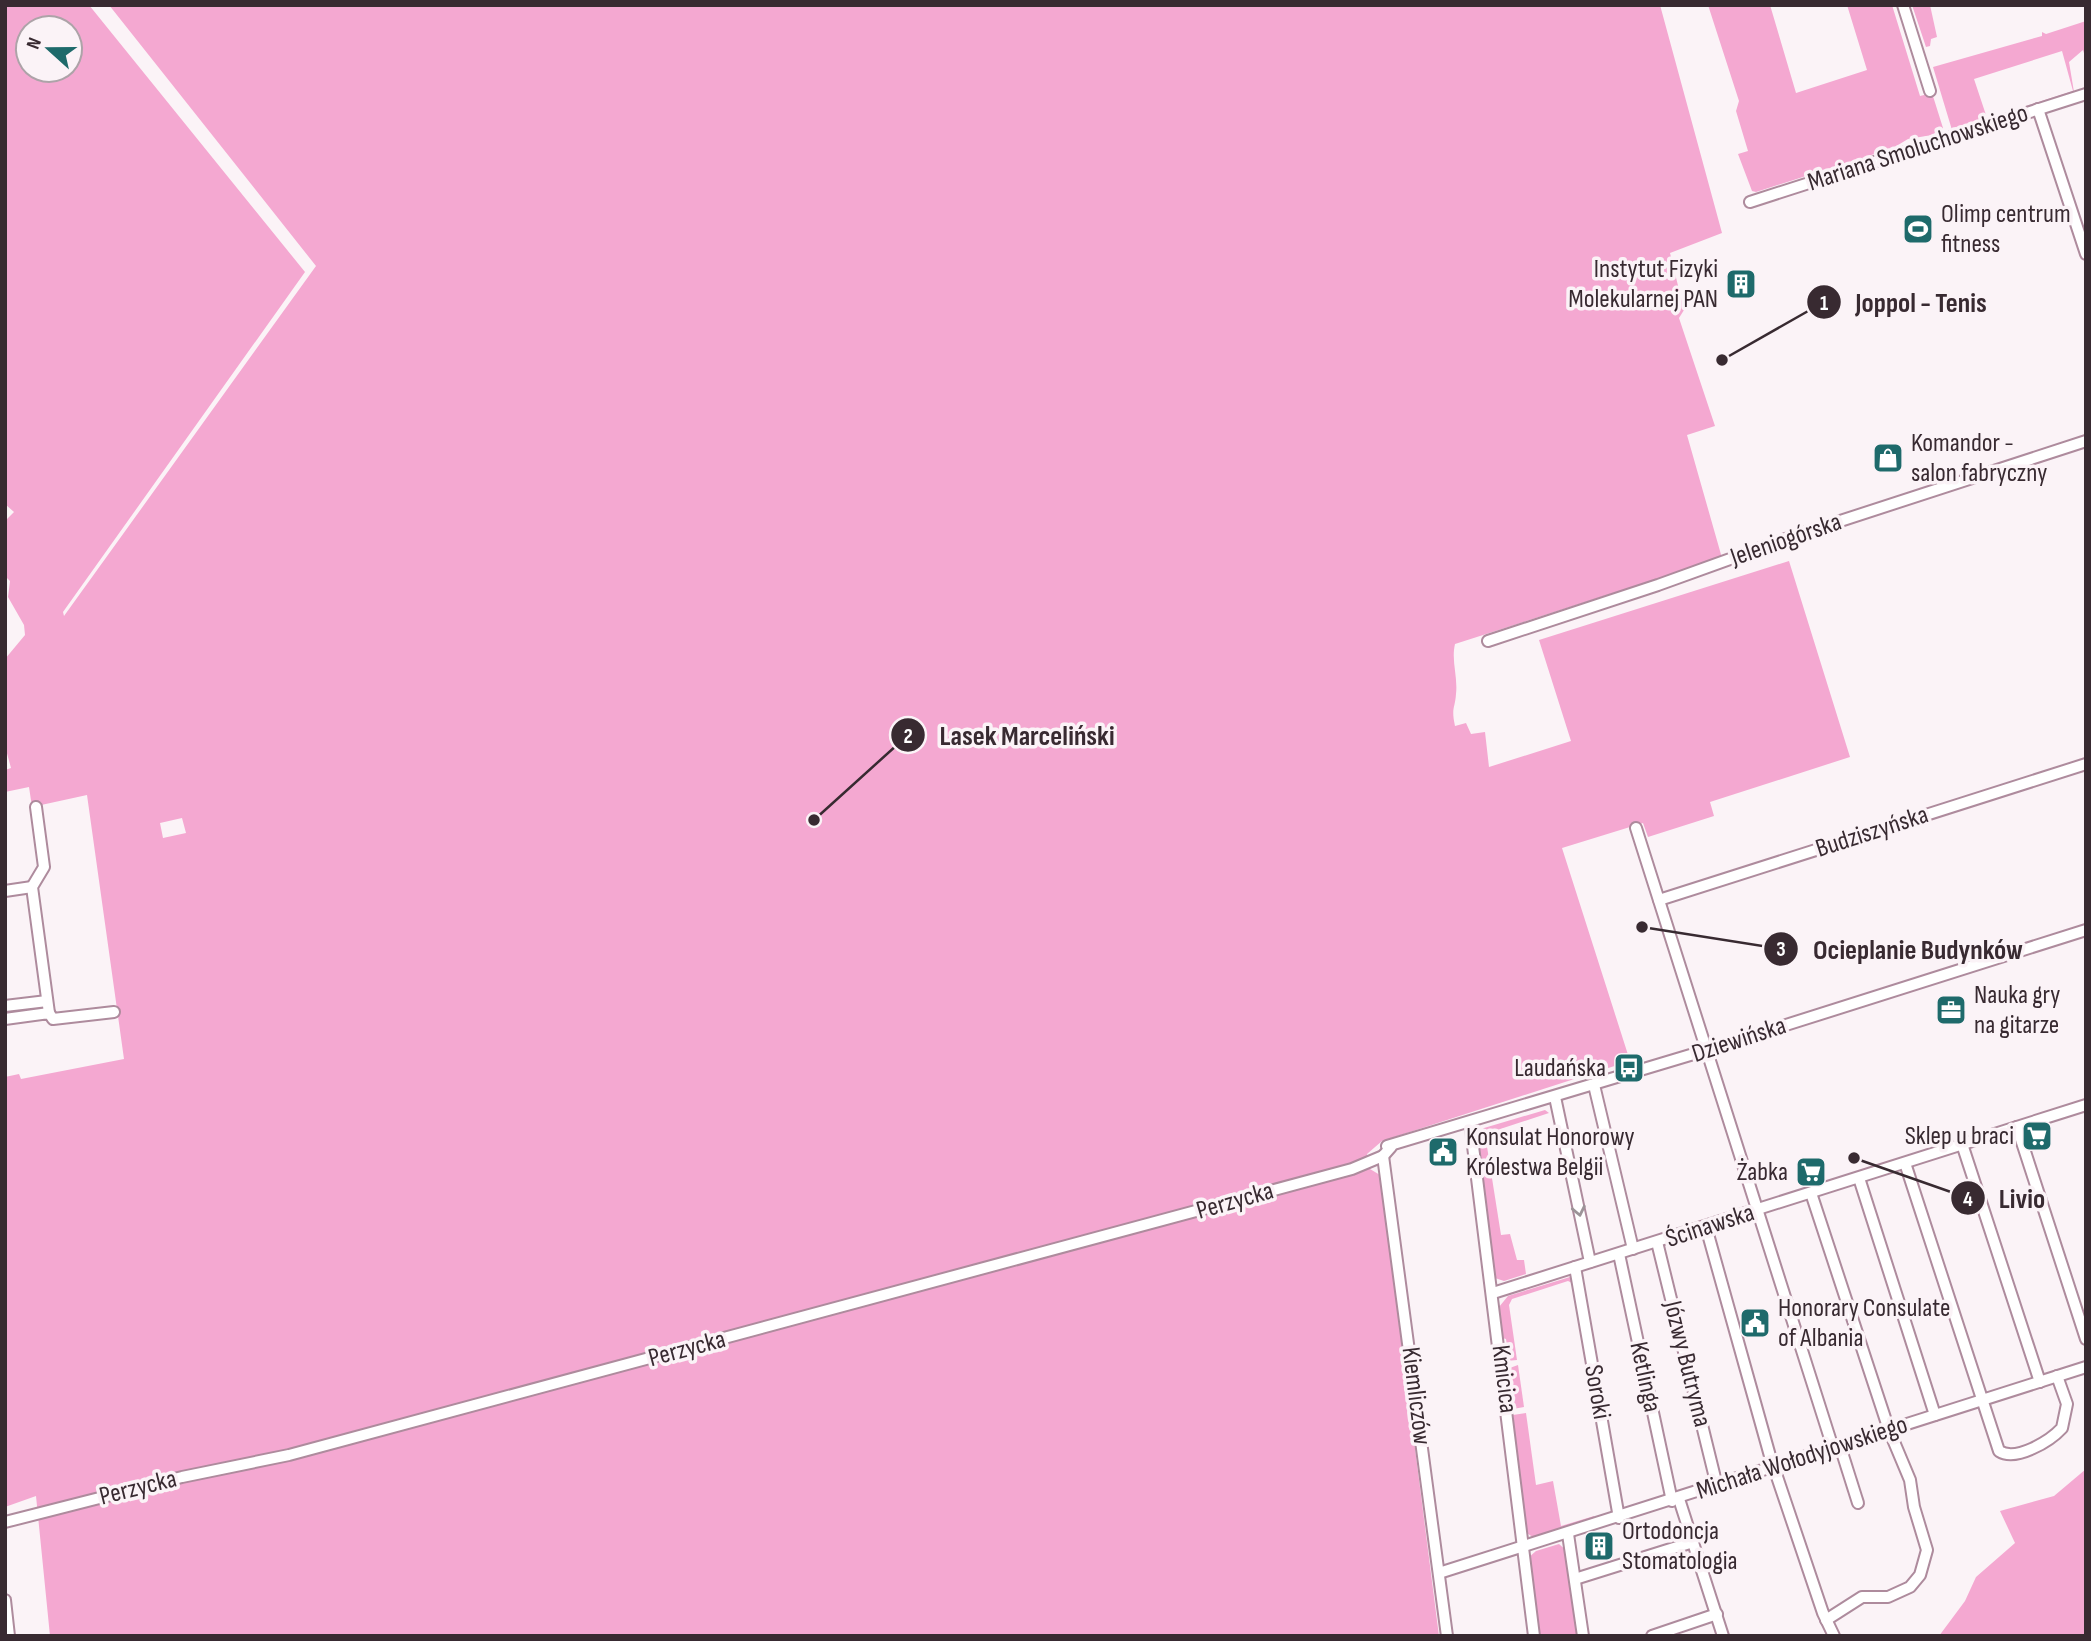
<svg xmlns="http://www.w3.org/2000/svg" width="2091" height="1641" viewBox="0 0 2091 1641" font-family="'Sofia Sans Condensed',sans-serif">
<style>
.green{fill:#f4a8d1;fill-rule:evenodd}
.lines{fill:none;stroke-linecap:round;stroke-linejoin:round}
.street-casing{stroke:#ae8b9d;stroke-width:14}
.street{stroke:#fff;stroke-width:10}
.oneway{stroke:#9c9498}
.labels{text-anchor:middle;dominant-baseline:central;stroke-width:7;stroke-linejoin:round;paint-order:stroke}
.street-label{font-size:26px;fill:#382a31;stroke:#fbf3f7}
.poi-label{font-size:26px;fill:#382a31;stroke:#fbf3f7;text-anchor:start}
.leader{fill:none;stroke:#382a31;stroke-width:2.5}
.callout-dot{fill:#382a31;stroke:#fbf3f7;stroke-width:2.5}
.mark-label{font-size:21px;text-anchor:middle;font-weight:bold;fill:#fff}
.callout-label{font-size:28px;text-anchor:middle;font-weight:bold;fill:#382a31;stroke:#fbf3f7;stroke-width:7;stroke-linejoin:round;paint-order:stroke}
</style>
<rect width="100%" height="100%" fill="#fbf3f7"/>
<g class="green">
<path d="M 5,5 L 89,5 L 305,272 L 63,612 L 64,616 L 316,266 L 109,5 L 1660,5 L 1722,233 L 1670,253 L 1684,310 L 1679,318 L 1715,426 L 1687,435 L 1722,558 L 1455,644 C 1451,661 1458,676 1456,694 C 1455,709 1451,707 1455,726 L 1466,723 L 1471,734 L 1485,732 L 1489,767 L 1571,741 L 1539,640 L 1789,561 L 1850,757 L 1710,802 L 1714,816 L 1648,837 L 1643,823 L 1562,848 L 1630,1061 L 1382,1141 L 1367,1154 L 1370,1169 L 1380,1175 L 1439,1636 L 50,1636 L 36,1496 L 5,1507 L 5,1077 L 19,1074 L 21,1079 L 124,1059 L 87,795 L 32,807 L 29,787 L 5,792 L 5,770 L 11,768 L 5,746 L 5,659 L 25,635 L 24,625 L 8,597 L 10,581 L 5,576 L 5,521 L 14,512 L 5,504 ZM 28,28 L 70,28 L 70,70 L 28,70 ZM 182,818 L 186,833 L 163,838 L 160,823 Z"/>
<path d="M 1708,5 L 1770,5 L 1796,93 L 1867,70 L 1847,5 L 1892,5 L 1920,96 L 1932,93 L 1943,128 L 1932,135 L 1908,139 L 1893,148 L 1756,192 L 1752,191 L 1738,154 L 1748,151 L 1736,111 L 1739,101 Z"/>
<path d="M 1912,5 L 1930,5 L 1937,37 L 1931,39 L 1930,46 L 1926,47 Z"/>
<path d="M 2086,21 L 2086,60 L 2083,50 L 2069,62 L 2074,92 L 2001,114 L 2073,91 L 2062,51 L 1974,79 L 1987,118 L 1992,118 L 1952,130 L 1933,67 L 2042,36 L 2042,32 L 2046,34 Z"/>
<path d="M 1545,1110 L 1549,1113 L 1485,1134 L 1501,1235 L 1510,1234 L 1517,1260 L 1524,1260 L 1526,1274 L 1504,1281 L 1495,1278 L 1476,1135 L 1484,1128 Z"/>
<path d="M 1570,1277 L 1572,1283 L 1568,1281 L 1512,1299 L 1509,1305 L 1517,1360 L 1506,1361 L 1504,1348 L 1507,1346 L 1506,1339 L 1502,1338 L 1499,1307 L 1508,1296 Z"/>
<path d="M 1518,1365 L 1524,1407 L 1513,1409 L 1507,1369 Z"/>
<path d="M 1526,1413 L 1536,1485 L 1553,1481 L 1561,1526 L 1594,1516 L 1595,1519 L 1534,1538 L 1524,1531 L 1513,1415 Z"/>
<path d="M 2086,1469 L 2086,1636 L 1939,1636 L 1965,1601 L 1976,1577 L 2015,1543 L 2000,1511 L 2054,1496 Z"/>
<path d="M 1559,1544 L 1568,1552 L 1579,1636 L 1538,1636 L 1528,1558 L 1536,1551 Z"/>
</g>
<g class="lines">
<g class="street-casing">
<g id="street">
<path d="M 1903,5 L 1930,91"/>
<path d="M 2038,109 L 2086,254"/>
<path d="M 1750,202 L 2086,94"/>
<path d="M 1488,641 L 1658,585 L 1791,537 L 2086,441"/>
<path d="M 36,807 L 44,867 L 32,887 L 49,1013"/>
<path d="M 1636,828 L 1833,1448"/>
<path d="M 5,891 L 32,887"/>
<path d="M 1659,900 L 2086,764"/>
<path d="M 5,1006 L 47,1001"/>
<path d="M 5,1019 L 49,1013 L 53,1019 L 114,1012"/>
<path d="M 1594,1085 L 1633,1249"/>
<path d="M 1555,1097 L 1590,1262"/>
<path d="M 1470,1122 L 1534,1636"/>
<path d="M 2017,1127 L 2086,1339"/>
<path d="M 1962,1144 L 2040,1382"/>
<path d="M 1387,1146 L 1707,1050 L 2086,930"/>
<path d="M 1383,1156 L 1447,1636"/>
<path d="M 1905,1163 L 1999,1451 C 2016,1462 2050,1441 2062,1428 L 2067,1404 L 2057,1376"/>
<path d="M 1859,1178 L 1935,1415"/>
<path d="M 1811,1193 L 1889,1430 L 1910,1480 L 1914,1507 L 1927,1550 L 1920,1575 L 1910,1587 L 1888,1597 L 1862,1597 L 1826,1620"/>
<path d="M 1706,1227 L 1770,1456 L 1823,1613 L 1834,1636"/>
<path d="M 1657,1242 L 1717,1486"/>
<path d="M 1619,1254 L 1672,1501"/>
<path d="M 1575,1267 L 1619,1518"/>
<path d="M 1493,1293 L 2086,1105"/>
<path d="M 1840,1446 L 1858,1503"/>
<path d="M 1679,1499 L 1723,1636"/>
<path d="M 5,1522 L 182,1477 L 289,1455 L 1352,1169 L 1383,1156 L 1391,1147"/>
<path d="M 1568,1534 L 1583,1636"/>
<path d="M 1439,1573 L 2086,1367"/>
<path d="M 1575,1579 L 1693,1542"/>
<path d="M 5,1600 L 9,1636"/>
<path d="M 1652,1636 L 1717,1614"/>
</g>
</g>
<use href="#street" class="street"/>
</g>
<defs><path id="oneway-chevron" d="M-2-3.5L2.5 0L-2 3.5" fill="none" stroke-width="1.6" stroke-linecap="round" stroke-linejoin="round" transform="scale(1.75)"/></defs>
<use class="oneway" href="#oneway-chevron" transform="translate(1579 1211) rotate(78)"/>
<defs>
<g id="stadium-square" transform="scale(1.575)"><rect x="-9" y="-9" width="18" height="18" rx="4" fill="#1e6a6b" stroke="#fbf3f7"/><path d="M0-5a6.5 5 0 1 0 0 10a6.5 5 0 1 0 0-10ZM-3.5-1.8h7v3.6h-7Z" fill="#fff"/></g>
<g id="building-square" transform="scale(1.575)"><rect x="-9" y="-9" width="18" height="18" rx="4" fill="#1e6a6b" stroke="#fbf3f7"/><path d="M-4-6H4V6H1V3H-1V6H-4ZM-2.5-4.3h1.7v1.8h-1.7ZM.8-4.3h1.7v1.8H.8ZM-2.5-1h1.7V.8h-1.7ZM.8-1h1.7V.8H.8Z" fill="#fff"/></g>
<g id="shop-square" transform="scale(1.575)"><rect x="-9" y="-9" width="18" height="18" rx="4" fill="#1e6a6b" stroke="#fbf3f7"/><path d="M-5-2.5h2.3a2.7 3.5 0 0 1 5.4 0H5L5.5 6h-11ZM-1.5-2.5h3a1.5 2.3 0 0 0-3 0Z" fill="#fff"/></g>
<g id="office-square" transform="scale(1.575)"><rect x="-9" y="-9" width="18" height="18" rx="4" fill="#1e6a6b" stroke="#fbf3f7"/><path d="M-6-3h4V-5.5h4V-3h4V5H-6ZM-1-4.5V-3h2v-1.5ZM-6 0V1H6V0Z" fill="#fff"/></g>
<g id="bus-square" transform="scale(1.575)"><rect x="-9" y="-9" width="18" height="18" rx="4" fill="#1e6a6b" stroke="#fbf3f7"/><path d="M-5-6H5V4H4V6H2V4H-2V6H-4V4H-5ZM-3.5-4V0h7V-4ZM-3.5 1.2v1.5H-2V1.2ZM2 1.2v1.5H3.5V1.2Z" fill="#fff"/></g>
<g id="supermarket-square" transform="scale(1.575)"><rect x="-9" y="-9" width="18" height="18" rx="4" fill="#1e6a6b" stroke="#fbf3f7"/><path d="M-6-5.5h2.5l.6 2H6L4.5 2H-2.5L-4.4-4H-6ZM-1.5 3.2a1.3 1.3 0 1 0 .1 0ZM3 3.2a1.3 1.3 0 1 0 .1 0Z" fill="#fff"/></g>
<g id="civic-square" transform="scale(1.575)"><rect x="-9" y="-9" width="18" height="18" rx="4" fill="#1e6a6b" stroke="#fbf3f7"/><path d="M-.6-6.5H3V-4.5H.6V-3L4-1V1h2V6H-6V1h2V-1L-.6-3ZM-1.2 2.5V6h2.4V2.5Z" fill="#fff"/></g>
</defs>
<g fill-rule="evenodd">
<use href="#stadium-square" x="1918" y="229"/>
<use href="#building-square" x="1741" y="284"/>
<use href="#shop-square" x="1888" y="458"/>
<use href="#office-square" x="1951" y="1010"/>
<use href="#bus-square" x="1629" y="1068"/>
<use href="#supermarket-square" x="2037" y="1136"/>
<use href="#civic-square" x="1443" y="1152"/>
<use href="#supermarket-square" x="1811" y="1172"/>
<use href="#civic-square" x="1755" y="1323"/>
<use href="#building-square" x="1599" y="1546"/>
</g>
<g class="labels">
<g class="street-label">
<text transform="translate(1918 148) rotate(-18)">Mariana Smoluchowskiego</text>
<text transform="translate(1786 540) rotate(-19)">Jeleniogórska</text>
<text transform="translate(1872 832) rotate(-18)">Budziszyńska</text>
<text transform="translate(1739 1040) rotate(-18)">Dziewińska</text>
<text transform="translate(1235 1201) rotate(-16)">Perzycka</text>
<text transform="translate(1710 1226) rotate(-18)">Ścinawska</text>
<text transform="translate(687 1349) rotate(-15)">Perzycka</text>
<text transform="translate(1687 1364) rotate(76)">Józwy Butryma</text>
<text transform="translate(1645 1377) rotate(78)">Ketlinga</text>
<text transform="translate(1504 1379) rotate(83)">Kmicica</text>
<text transform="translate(1597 1392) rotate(80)">Soroki</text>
<text transform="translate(1416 1396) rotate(83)">Kiemliczów</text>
<text transform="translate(1802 1458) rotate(-18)">Michała Wołodyjowskiego</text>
<text transform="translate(138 1488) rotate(-14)">Perzycka</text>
</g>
<g class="poi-label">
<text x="1941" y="214">Olimp centrum<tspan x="1941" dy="30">fitness</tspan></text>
<text x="1718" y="269" text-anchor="end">Instytut Fizyki<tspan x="1718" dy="30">Molekularnej PAN</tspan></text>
<text x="1911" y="443">Komandor -<tspan x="1911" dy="30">salon fabryczny</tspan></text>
<text x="1974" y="995">Nauka gry<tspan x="1974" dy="30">na gitarze</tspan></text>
<text x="1606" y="1068" text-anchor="end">Laudańska</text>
<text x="2014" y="1136" text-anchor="end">Sklep u braci</text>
<text x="1466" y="1137">Konsulat Honorowy<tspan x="1466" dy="30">Królestwa Belgii</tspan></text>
<text x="1788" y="1172" text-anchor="end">Żabka</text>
<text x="1778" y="1308">Honorary Consulate<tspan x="1778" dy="30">of Albania</tspan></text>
<text x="1622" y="1531">Ortodoncja<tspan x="1622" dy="30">Stomatologia</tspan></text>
</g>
</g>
<path class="leader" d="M1722 360L1824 302M814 820L908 735M1642 927L1781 949M1854 1158L1968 1198"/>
<g class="callout-dot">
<circle cx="1722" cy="360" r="7"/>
<circle cx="814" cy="820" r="7"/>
<circle cx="1642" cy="927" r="7"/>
<circle cx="1854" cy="1158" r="7"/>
<circle cx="1824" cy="302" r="18"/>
<circle cx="908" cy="735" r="18"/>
<circle cx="1781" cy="949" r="18"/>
<circle cx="1968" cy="1198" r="18"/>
</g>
<g class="mark-label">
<text x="1824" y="310">1</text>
<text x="908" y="743">2</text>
<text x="1781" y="956">3</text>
<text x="1968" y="1206">4</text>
</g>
<g class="callout-label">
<text x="1921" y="312">Joppol - Tenis</text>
<text x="1027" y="745">Lasek Marceliński</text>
<text x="1918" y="959">Ocieplanie Budynków</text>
<text x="2022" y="1208">Livio</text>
</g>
<rect width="2091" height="1641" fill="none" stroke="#382a31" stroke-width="14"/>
<g transform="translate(49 49) rotate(291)"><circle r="33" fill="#fbf3f7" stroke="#ada3a8" stroke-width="2"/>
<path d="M0-5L12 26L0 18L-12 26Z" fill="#1e6a6b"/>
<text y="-10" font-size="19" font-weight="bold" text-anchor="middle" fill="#382a31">N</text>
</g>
</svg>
